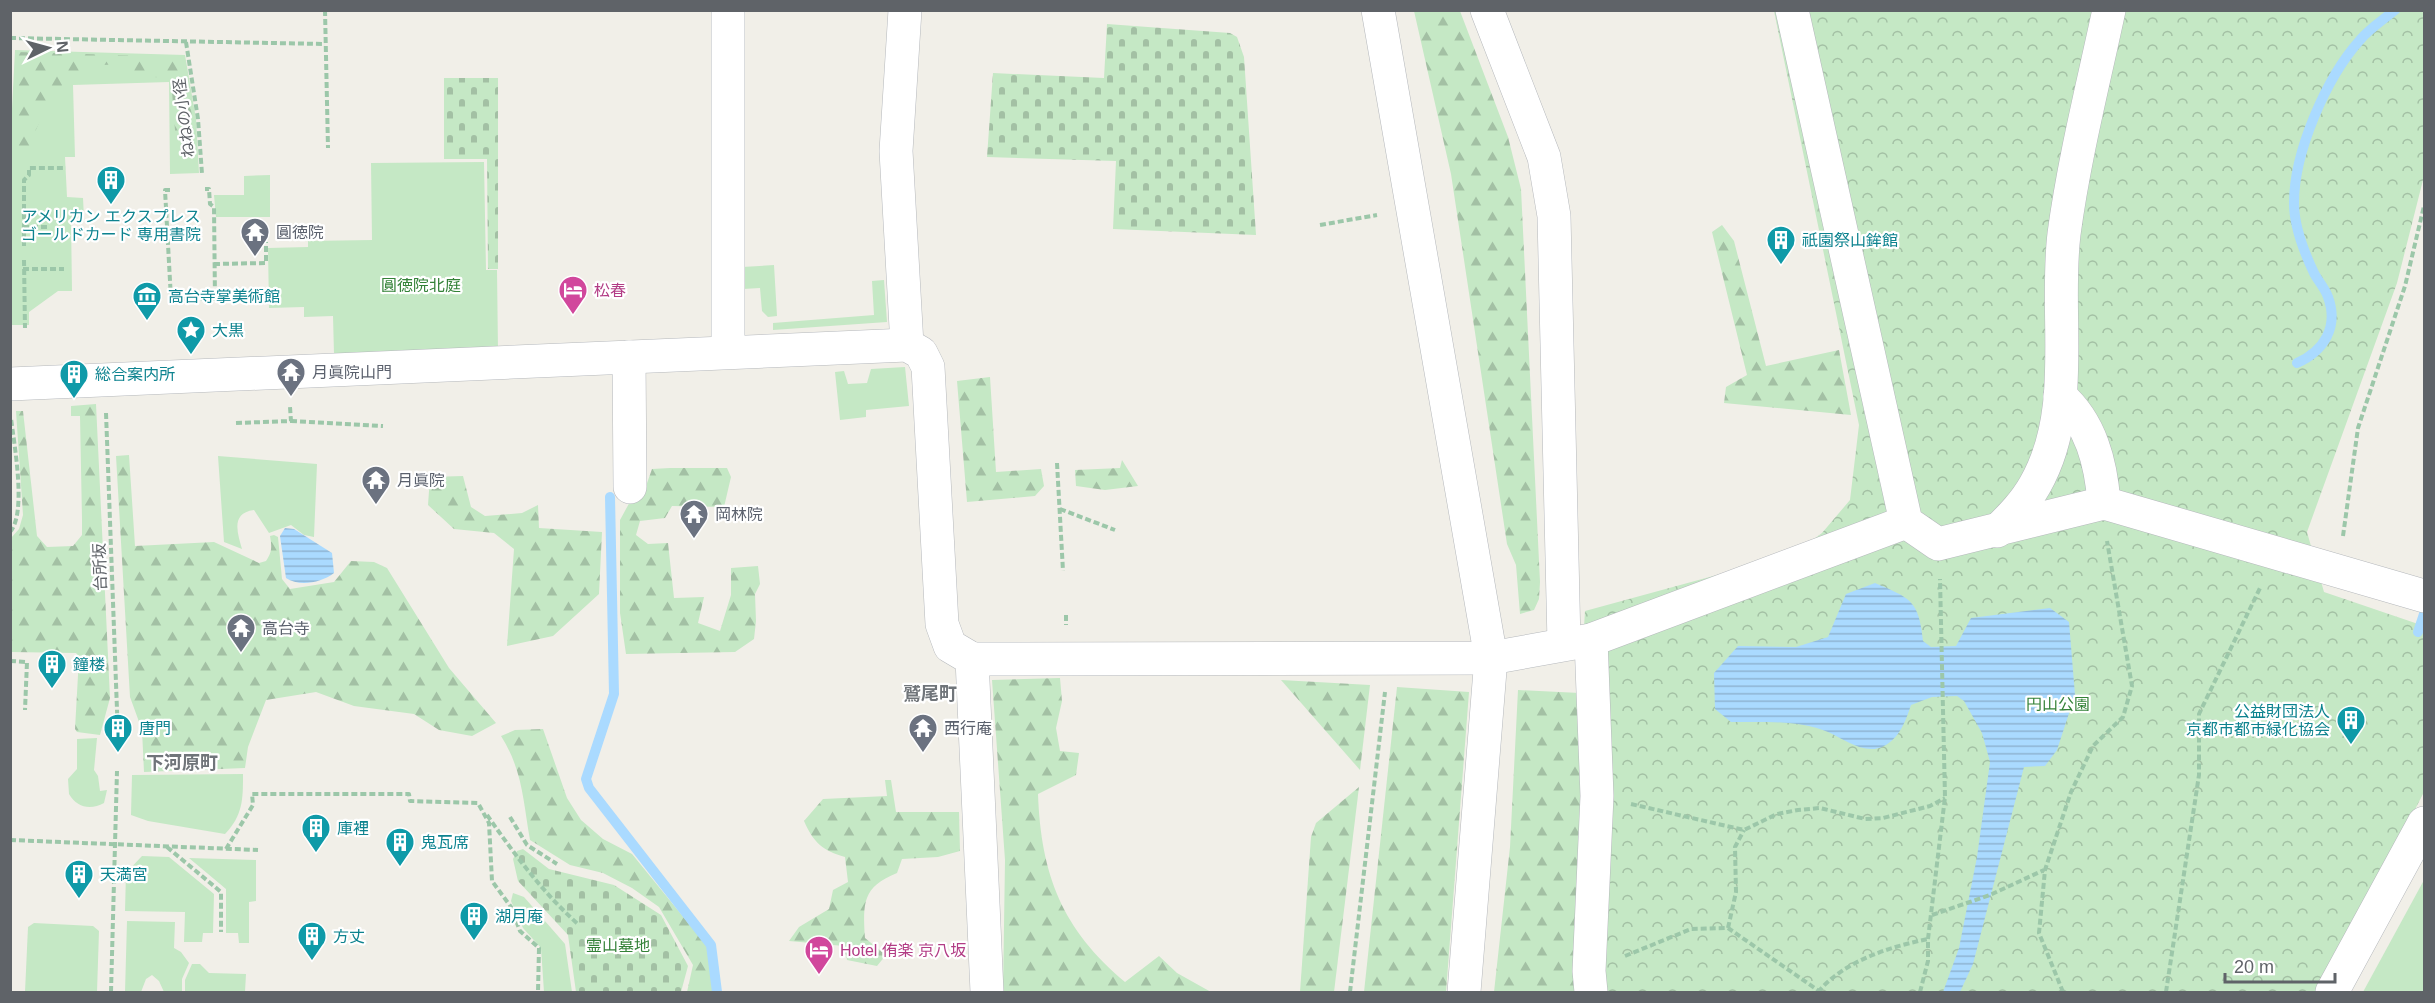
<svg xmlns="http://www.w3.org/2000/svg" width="2435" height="1003" viewBox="0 0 2435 1003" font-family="Helvetica,'Noto Sans JP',sans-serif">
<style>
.green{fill:#c5e8c5}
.forest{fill:url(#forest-firs)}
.cemetery{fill:url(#cemetery-stones)}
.park{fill:url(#park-crowns)}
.water{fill:url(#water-rules)}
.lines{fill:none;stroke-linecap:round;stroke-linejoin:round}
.stream{stroke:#aadaff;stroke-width:10}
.minor-casing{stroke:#b5b8bc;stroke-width:34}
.path{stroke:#9cc7a9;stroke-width:4;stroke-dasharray:6 3;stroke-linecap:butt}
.minor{stroke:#fff;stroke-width:33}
.labels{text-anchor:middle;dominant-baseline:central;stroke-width:4.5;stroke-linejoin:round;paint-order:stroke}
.street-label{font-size:16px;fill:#5f6368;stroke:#fff}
.culture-label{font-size:16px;fill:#0d838f;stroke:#fff;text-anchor:start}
.worship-label{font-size:16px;fill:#5b616d;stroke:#fff;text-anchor:start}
.park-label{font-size:16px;fill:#348238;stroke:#fff}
.hotel-label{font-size:16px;fill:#b23c85;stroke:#fff;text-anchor:start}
.neighbourhood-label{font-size:18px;font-weight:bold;fill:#70757a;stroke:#fff}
</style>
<defs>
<pattern id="forest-firs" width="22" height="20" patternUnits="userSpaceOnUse" patternTransform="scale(1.5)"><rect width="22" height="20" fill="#c5e8c5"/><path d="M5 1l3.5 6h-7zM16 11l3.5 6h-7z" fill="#a3c0a4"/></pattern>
<pattern id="cemetery-stones" width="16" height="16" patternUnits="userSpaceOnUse" patternTransform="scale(1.5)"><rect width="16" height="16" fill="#c5e8c5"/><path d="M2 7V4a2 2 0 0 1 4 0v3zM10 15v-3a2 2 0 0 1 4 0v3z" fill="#a3c0a4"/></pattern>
<pattern id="park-crowns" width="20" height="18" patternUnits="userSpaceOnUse" patternTransform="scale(1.5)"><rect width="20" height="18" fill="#c5e8c5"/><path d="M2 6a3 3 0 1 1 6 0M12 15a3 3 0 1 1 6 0" fill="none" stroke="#a3c0a4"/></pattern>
<pattern id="water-rules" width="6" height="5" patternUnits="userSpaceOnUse" patternTransform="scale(1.5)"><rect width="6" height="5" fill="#aadaff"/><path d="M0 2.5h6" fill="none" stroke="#8eb4d2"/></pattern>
</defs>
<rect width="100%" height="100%" fill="#f1efe8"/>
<g class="green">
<path d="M 15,50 L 185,55 L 196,119 L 199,173 L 170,174 L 169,82 L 73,85 L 75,157 L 65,157 L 67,197 L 83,198 L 84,218 L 71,219 L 72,291 L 58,291 L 29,312 L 29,325 L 11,325 L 10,147 Z"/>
<path d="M 484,162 L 486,270 L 497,270 L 498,351 L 334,354 L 333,316 L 304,317 L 304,307 L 269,308 L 268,248 L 308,247 L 308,241 L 372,240 L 371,163 Z"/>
<path d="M 270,175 L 270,217 L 216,217 L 214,195 L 244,195 L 244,176 Z"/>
<path d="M 774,265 L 777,316 L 768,317 L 762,311 L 760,288 L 743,289 L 742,267 Z"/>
<path d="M 884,280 L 887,322 L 773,330 L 773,323 L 874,315 L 872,281 Z"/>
<path d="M 905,367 L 909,406 L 866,410 L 866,417 L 840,420 L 835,372 L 844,371 L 848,384 L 867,383 L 871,369 Z"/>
<path d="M 218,456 L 317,464 L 314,537 L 304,535 L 291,525 L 269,533 L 254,510 C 231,513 237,532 242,549 L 224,542 Z"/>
<path d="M 97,738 L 94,770 L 98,776 L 100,791 L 107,790 L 104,803 C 91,810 77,808 69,794 L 68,779 L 77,769 L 77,739 Z"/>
<path d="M 243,774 C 243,799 243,815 225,834 L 148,821 L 131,815 L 132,775 Z"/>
<path d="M 142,856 L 169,857 L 214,894 L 213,933 L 203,933 L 202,942 L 184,942 L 185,912 L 125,911 L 126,873 Z"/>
<path d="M 189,858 L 256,860 L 256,901 L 249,902 L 249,943 L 239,943 L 238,933 L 226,933 L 226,889 Z"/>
<path d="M 2424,880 L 2424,992 L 2363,992 Z"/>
<path d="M 513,893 L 524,897 L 565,944 L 572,992 L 544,992 L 541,948 L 523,928 L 511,901 Z"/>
<path d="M 127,921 L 175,922 L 174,948 L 181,952 L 189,963 L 182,979 L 182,992 L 164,992 L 159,981 L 152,975 L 146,979 L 141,992 L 125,992 Z"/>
<path d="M 34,923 L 93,926 L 99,931 L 97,992 L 25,992 L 28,927 Z"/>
<path d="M 192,964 L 200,964 L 209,973 L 246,974 L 245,992 L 185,992 L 185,980 Z"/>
</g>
<g class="forest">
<path d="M 1414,11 L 1460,11 L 1508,137 L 1521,189 L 1540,582 L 1539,599 L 1534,610 L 1520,614 L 1516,565 L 1507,544 L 1451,174 Z"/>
<path d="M 17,52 L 182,57 L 192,116 L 180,144 L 176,143 L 171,78 L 134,76 L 130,64 L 101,65 L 87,75 L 65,81 L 45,110 L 34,134 L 28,163 L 15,162 Z"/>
<path d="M 1722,225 L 1734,241 L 1766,366 L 1839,350 L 1851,415 L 1724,403 L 1726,387 L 1747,375 L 1712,232 Z"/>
<path d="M 990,377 L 996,472 L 1041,469 L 1044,486 L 1035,496 L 967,502 L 957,381 Z"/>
<path d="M 96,404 L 110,698 L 100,735 L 77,732 L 75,729 L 79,657 L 76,653 L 10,652 L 11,538 L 19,529 L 23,515 L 16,411 L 23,411 L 37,536 L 47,547 L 73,546 L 82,535 L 82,519 L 80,416 L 71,416 L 71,406 Z"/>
<path d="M 129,455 L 135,546 L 214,542 L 259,563 L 266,561 C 272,552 272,547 270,536 L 274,535 L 278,537 L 282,579 L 290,589 L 334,582 L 351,561 L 374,562 L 387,568 L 449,668 L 496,723 L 472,736 L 439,730 L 414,714 L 354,706 L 316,692 L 266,700 L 248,747 L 245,768 L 144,772 L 142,730 L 130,697 L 116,456 Z"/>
<path d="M 1122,460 L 1138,486 L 1105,490 L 1076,486 L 1075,470 L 1120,468 Z"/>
<path d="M 670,468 L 727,468 L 731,477 L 724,507 L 672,506 L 665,518 L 640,521 L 636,535 L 648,544 L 668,543 L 674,598 L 704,597 L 698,623 L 720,631 L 731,595 L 731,568 L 758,566 L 760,584 L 755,594 L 756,621 L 754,639 L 735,652 L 626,654 L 620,613 L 620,520 L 632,498 L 646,486 L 652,469 Z"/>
<path d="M 463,476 L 471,507 L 485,516 L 522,513 L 538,505 L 539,528 L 602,532 L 599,594 L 553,636 L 507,646 L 514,549 L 494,533 L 454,529 L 428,505 L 430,477 Z"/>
<path d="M 1060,678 L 1062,701 L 1056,728 L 1060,751 L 1079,753 L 1076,775 L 1038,794 C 1041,875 1062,929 1125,982 L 1159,956 L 1177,973 L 1211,992 L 1003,992 L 1005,860 L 992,680 Z"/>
<path d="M 1281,680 L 1370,685 L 1360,770 Z"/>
<path d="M 1397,687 L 1469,692 L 1446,992 L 1364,992 Z"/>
<path d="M 1518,690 L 1580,693 L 1586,768 L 1574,929 L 1577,992 L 1494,992 L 1510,847 Z"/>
<path d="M 543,729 L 567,798 L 581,820 L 603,839 L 632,854 L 707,946 L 713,992 L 687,992 L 693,965 L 659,907 L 632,888 L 603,873 L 570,865 L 530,840 C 523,801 523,771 501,736 L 515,730 Z"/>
<path d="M 885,780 L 891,780 L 896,812 L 959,812 L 960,851 L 938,857 L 902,859 L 897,873 C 862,887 863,903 865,938 L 886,955 L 877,966 L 847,960 L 844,946 L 789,941 L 799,927 L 829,909 L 833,890 L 848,882 L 845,857 C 823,851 813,842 804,821 L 823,799 L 887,796 Z"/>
<path d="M 1359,787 L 1334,992 L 1300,992 L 1311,837 L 1316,823 Z"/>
</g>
<g class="cemetery">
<path d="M 1107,24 L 1230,33 L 1237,37 L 1244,57 L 1256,235 L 1113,229 L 1116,161 L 987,157 L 993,73 L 1104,78 Z"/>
<path d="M 444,78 L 498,78 L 498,269 L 488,269 L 487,159 L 444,159 Z"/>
<path d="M 523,849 L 549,869 L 614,885 L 661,915 L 688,966 L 681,992 L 576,992 L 568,935 L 518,881 L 513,859 L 517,851 Z"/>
</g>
<path class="park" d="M 1774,11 L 2424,11 L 2424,176 L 2397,283 L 2307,532 L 2324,592 L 2424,626 L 2424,792 L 2321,992 L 1581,992 L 1590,768 L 1581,675 L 1585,611 L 1794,554 L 1822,533 L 1850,500 L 1859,425 Z"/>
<g class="water">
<path d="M 285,528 L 294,529 L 332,553 L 334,573 C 321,583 299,587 286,578 L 280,536 Z"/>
<path d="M 1875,583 C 1910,598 1919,600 1923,641 L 1931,647 L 1956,646 L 1971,618 L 2050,608 L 2069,622 L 2075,695 L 2057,750 L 2045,766 L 2024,767 L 1973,964 L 1960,992 L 1943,992 L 1959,948 L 1977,857 L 1990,762 L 1982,733 L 1964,701 L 1957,696 L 1932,697 L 1911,705 C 1906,720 1900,738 1884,746 C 1865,756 1844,739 1828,732 C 1798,720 1763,722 1731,722 L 1715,709 L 1714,673 L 1738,646 L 1796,647 L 1828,637 L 1846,594 Z"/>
</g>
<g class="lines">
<g class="stream">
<path d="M 2297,363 C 2324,351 2339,327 2328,297 C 2325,288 2318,281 2314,273 C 2304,252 2294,227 2294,203 C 2294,152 2326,78 2360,40 C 2369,29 2383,20 2395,10"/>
<path d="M 610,497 L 614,694 L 586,779 L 589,788 L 711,945 L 717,992"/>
<path d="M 2418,632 L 2424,614"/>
</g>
<g class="minor-casing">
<g id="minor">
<path d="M 728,10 L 728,352"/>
<path d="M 905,10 L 896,151 L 907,345"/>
<path d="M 1378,10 L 1491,658 L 1464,992"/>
<path d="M 1487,10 L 1544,157 L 1554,216 L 1564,643"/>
<path d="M 1792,10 L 1906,522 L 1938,544 L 2104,503 L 2424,596"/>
<path d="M 629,357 L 630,487"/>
<path d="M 10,384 L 907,345 L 921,353 L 928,367 L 942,624 L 950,646 L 972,659 L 987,992"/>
<path d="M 2060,396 C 2091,423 2101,463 2104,503"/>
<path d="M 1997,531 C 2011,517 2025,503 2035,485 C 2078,410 2054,317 2064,234 C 2074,159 2093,85 2109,10"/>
<path d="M 972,659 L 1491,658 L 1591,640 L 1906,522"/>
<path d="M 1591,992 L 1589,971 L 1597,796 L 1591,640"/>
<path d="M 2332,992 L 2424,823"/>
</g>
</g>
<g class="path">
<path d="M 325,10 L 328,148"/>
<path d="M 10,38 L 325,44"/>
<path d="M 186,42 L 198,119 L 202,174"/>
<path d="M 170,190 L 165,190 L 171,299 L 215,299 L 214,207 L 210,204 L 209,189 L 205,189"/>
<path d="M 1320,225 L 1377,215"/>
<path d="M 23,227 L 50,227"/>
<path d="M 24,246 L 24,180 L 29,175 L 29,168 L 66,168"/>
<path d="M 24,260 L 25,328"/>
<path d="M 214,264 L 266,263 L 266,242"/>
<path d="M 23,269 L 64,269"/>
<path d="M 106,413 L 118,737"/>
<path d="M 291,421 L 383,426"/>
<path d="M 236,423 L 291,421 L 290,407"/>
<path d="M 1057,463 L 1063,571"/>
<path d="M 1060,509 L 1115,530"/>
<path d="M 10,532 C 27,513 14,444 11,418"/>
<path d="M 2343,536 L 2358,428 L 2405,286 L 2424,206"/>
<path d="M 1066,615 L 1066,625"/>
<path d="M 10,661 L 27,662 L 25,710"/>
<path d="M 1631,804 L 1744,830 L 1777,814 L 1798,810 L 1820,808 L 1865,819 L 1883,818 L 1930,806 L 1945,798"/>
<path d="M 487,815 C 515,855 543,893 579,925"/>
<path d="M 510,817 L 527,845 L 557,864"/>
<path d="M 10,840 L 258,850"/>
<path d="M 167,847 L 221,892 L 221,932"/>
<path d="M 226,849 L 253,805 L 252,794 L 409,794 L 410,801 L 478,803 L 489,823 L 492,881 L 511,907 L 520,931 L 539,948 L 538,992"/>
<path d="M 1932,915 L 1990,895 L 2044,870"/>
<path d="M 1728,928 L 1736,892 L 1735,847 L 1744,830"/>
<path d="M 1625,956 L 1691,929 L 1728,928 L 1819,991"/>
<path d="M 111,992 L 117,771"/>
<path d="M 1350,992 L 1385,692"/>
<path d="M 1818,992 C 1844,961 1889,947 1928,939"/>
<path d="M 1920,992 L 1928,961 L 1928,939 L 1945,797 L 1940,579"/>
<path d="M 2063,992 L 2039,933 L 2045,870 L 2071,792 L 2093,746 L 2123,717 L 2132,686 L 2107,541"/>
<path d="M 2166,992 L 2199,775 L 2199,714 L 2261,586"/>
</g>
<use href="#minor" class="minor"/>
</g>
<defs>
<g id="building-pin" transform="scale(1.5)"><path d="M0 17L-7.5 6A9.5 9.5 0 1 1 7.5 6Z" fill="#0f9aa8" stroke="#fff"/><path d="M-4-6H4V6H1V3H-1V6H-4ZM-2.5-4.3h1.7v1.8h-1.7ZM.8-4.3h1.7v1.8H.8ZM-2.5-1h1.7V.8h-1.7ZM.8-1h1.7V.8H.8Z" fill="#fff"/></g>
<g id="temple-pin" transform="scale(1.5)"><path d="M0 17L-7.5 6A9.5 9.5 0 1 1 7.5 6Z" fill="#6b7280" stroke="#fff"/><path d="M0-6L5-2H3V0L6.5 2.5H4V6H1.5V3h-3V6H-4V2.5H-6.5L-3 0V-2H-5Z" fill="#fff"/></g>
<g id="hotel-pin" transform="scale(1.5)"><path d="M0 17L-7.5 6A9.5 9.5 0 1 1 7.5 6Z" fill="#d1479c" stroke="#fff"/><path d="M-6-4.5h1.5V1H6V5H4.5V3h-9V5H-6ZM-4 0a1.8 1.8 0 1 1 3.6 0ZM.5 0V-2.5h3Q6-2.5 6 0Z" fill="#fff"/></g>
<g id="museum-pin" transform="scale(1.5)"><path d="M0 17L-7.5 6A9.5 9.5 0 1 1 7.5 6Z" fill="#0f9aa8" stroke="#fff"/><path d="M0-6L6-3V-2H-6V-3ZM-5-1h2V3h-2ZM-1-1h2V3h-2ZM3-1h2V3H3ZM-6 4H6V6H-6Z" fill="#fff"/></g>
<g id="sight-pin" transform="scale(1.5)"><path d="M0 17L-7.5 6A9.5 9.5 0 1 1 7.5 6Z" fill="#0f9aa8" stroke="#fff"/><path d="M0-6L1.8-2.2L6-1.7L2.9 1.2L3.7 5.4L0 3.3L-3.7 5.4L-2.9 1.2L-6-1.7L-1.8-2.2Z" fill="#fff"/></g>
</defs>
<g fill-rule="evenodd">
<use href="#building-pin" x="111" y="180"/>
<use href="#temple-pin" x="255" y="232"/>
<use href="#building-pin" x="1781" y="240"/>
<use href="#hotel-pin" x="573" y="290"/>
<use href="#museum-pin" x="147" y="296"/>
<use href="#sight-pin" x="191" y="330"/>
<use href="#temple-pin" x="291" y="372"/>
<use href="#building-pin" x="74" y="374"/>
<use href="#temple-pin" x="376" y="480"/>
<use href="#temple-pin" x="694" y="514"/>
<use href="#temple-pin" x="241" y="628"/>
<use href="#building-pin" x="52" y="664"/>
<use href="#building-pin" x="2351" y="720"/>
<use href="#building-pin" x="118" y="728"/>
<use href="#temple-pin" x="923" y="728"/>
<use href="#building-pin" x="316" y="828"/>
<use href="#building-pin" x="400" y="842"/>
<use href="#building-pin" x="79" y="874"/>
<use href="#building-pin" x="474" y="916"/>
<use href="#building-pin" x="312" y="936"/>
<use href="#hotel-pin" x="819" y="950"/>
</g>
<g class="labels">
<g class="street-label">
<text transform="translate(184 118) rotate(-97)">ねねの小径</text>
<text transform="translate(100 567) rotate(-92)">台所坂</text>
</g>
<g class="culture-label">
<text x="111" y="216" text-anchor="middle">アメリカン エクスプレス<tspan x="111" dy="18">ゴールドカード 専用書院</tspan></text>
<text x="1802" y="240">祇園祭山鉾館</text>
<text x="168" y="296">高台寺掌美術館</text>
<text x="212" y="330">大黒</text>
<text x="95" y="374">総合案内所</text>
<text x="73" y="664">鐘楼</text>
<text x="2330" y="711" text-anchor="end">公益財団法人<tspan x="2330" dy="18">京都市都市緑化協会</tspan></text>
<text x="139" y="728">唐門</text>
<text x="337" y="828">庫裡</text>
<text x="421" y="842">鬼瓦席</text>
<text x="100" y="874">天満宮</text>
<text x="495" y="916">湖月庵</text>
<text x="333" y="936">方丈</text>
</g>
<g class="worship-label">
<text x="276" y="232">圓徳院</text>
<text x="312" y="372">月眞院山門</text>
<text x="397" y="480">月眞院</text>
<text x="715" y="514">岡林院</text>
<text x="262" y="628">高台寺</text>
<text x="944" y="728">西行庵</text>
</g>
<g class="park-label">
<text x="421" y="285">圓徳院北庭</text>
<text x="2058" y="704">円山公園</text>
<text x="618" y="945">霊山墓地</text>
</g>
<g class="hotel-label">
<text x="594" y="290">松春</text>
<text x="840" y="950">Hotel 侑楽 京八坂</text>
</g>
<g class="neighbourhood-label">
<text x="930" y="694">鷲尾町</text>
<text x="182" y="763">下河原町</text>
</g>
</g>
<rect width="2435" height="1003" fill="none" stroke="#5f6368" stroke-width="24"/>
<g transform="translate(48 48) rotate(85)" stroke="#ffffff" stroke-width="4.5" paint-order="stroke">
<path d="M0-4.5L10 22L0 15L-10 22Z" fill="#5f6368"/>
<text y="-9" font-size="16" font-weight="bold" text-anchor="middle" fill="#5f6368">N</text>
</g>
<path d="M2225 973v9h110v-9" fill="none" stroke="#5f6368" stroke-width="3"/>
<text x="2234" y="973" font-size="18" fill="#5f6368" stroke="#ffffff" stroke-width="4.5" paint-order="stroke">20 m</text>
</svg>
